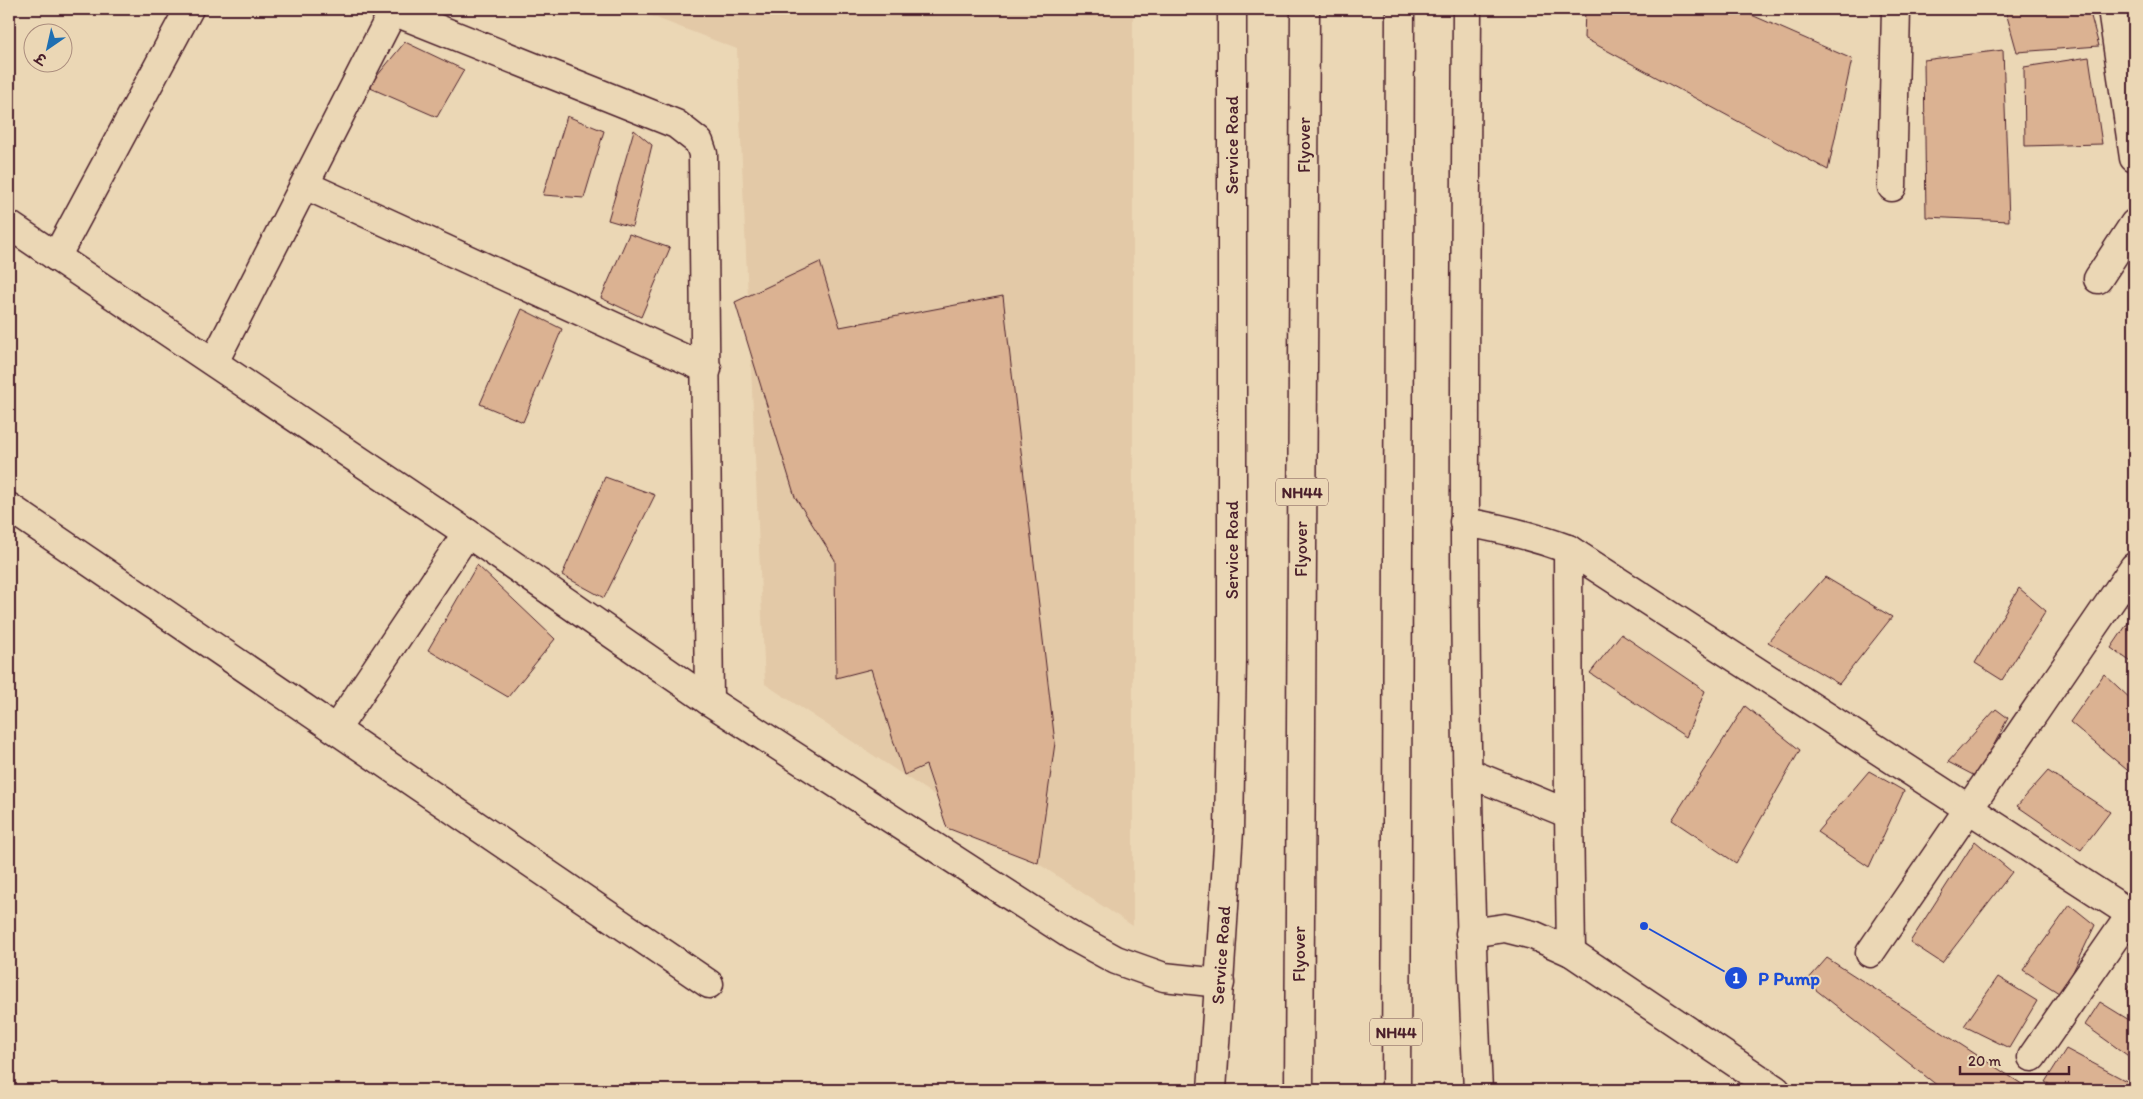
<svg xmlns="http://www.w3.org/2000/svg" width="2143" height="1099" viewBox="0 0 2143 1099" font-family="Itim,'Playpen Sans Deva',sans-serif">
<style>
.built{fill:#e3c9a7}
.building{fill:#dbb292;stroke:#4a1f2b}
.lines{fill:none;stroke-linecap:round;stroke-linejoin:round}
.minor-casing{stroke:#4a1f2b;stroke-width:31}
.highway-casing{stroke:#4a1f2b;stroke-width:31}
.minor{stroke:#ebd7b5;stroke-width:28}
.highway{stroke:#ebd7b5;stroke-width:28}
.labels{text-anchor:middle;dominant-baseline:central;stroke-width:4;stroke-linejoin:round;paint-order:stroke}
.shield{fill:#ebd7b5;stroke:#7a5654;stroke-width:1}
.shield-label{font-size:16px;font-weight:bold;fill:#4a1f2b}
.street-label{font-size:18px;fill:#4a1f2b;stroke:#ebd7b5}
.leader{fill:none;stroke:#1d4ed8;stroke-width:2}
.callout-dot{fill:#1d4ed8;stroke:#ebd7b5;stroke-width:2}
.mark-label{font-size:15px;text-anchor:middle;font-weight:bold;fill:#fff}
.callout-label{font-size:19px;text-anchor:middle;font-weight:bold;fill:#1d4ed8;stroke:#ebd7b5;stroke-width:4;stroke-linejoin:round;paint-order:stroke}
</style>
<rect width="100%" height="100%" fill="#ebd7b5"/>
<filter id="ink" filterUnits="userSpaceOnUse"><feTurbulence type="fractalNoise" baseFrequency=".02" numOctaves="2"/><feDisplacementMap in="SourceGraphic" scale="10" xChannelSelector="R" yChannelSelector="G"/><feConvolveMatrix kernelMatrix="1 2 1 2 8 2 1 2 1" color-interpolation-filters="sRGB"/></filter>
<g filter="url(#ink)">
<path class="built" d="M 633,9 L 1133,9 L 1133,926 L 765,684 L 737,49 Z"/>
<g class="building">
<path d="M 1585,9 L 1738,9 L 1852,59 L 1828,170 L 1584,38 Z"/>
<path d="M 2005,9 L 2089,9 L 2099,46 L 2017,52 Z"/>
<path d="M 405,42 L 464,70 L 437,117 L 368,87 Z"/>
<path d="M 2003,50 L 2009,221 L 1926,217 L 1924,60 Z"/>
<path d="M 2089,57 L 2102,144 L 2025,146 L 2024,67 Z"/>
<path d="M 567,116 L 604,131 L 584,198 L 543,195 Z"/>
<path d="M 634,130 L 652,145 L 632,227 L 608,220 Z"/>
<path d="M 629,234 L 670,248 L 641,317 L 601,298 Z"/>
<path d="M 820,262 L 840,327 L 1003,296 L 1055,743 L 1038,863 L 947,828 L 926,765 L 904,775 L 871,669 L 836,678 L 835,560 L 795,497 L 735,302 Z"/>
<path d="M 522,309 L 562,329 L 523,422 L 480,404 Z"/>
<path d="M 605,477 L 655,495 L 604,598 L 562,575 Z"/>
<path d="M 477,565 L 555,639 L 508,697 L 428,650 Z"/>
<path d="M 1825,577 L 1892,617 L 1839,684 L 1768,642 Z"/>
<path d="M 2019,588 L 2046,611 L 2002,680 L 1975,663 Z"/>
<path d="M 2132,617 L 2134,619 L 2134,664 L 2111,648 Z"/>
<path d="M 1621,634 L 1705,691 L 1686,737 L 1590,673 Z"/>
<path d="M 2104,674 L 2134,702 L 2133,775 L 2070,722 Z"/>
<path d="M 1745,706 L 1800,750 L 1736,863 L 1672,820 Z"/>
<path d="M 1996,709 L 2008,718 L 1977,777 L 1948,762 Z"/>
<path d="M 1869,771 L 1904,791 L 1869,867 L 1817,832 Z"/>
<path d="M 2048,771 L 2110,812 L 2081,850 L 2017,806 Z"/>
<path d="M 1975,841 L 2012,872 L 1942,963 L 1910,942 Z"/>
<path d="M 2070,905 L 2095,925 L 2062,995 L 2023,970 Z"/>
<path d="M 1827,958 L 2031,1090 L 1943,1090 L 1806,982 Z"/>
<path d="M 2134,976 L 2134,996 L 2127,992 Z"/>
<path d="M 1998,977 L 2037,1001 L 2009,1048 L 1964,1026 Z"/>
<path d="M 2100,1002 L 2134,1023 L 2134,1060 L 2085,1025 Z"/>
<path d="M 2066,1049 L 2134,1085 L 2134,1090 L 2060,1090 L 2045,1082 Z"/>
</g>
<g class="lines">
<g class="minor-casing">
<g id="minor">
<path d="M 388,9 L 676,124 L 699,142 L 703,154 L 709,701"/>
<path d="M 1467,9 C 1465,369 1460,730 1478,1090"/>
<path d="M 2112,9 L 2134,158"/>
<path d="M 305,185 L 707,369"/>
<path d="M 1892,187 L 1896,9"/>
<path d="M 9,225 L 467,533 L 709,701 L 1074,937 L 1116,960 L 1164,977 L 1220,983"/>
<path d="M 56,257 L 189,9"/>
<path d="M 2098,279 L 2134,224"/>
<path d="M 214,362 L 393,11"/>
<path d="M 9,507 L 709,984"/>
<path d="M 1464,522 C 1500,528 1533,536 1568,549 L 2134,916"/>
<path d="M 336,729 L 467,533"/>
<path d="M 1469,773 L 1569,814 L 1568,549"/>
<path d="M 1569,814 L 1571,952"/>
<path d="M 1470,933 L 1505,928 L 1533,935 L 1571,952 L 1776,1090"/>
<path d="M 1870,953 L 2134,567"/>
<path d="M 2032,1057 L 2134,910"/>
<path d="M 1212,1090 L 1229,831 L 1232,660 L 1232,9"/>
</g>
</g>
<g class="highway-casing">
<g id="highway">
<path d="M 1299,1090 L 1305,9"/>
<path d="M 1396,1090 L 1400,9"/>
</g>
</g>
<use href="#minor" class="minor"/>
<use href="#highway" class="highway"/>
</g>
</g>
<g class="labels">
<g class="shield">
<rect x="1276" y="478.5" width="52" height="27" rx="4"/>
<rect x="1370" y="1018.5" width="52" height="27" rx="4"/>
</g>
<g class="shield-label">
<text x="1302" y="492">NH44</text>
<text x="1396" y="1032">NH44</text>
</g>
<g class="street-label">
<text transform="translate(1232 145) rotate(-90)">Service Road</text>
<text transform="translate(1304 145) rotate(-90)">Flyover</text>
<text transform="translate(1301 549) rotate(-90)">Flyover</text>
<text transform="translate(1232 550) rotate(-90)">Service Road</text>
<text transform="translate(1299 954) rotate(-90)">Flyover</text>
<text transform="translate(1221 955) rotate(-86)">Service Road</text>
</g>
</g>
<path class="leader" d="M1644 926L1736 978"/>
<g class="callout-dot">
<circle cx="1644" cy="926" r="5"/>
<circle cx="1736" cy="978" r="12"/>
</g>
<g class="mark-label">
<text x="1736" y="983">1</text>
</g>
<g class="callout-label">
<text x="1789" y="985">P Pump</text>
</g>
<rect width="2143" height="1099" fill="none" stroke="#ebd7b5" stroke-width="30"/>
<rect x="15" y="15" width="2113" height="1069" fill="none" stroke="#4a1f2b" stroke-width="2" filter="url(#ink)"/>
<g transform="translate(48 48) rotate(214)"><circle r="24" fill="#ebd7b5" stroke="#ab8d7e"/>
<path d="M0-4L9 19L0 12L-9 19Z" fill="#1f6fb2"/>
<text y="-8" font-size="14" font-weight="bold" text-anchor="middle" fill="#4a1f2b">उ</text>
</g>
<path d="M1960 1066v8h109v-8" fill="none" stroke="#4a1f2b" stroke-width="2.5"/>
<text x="1968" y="1066" font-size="15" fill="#4a1f2b" stroke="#ebd7b5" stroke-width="4" paint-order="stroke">20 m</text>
</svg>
